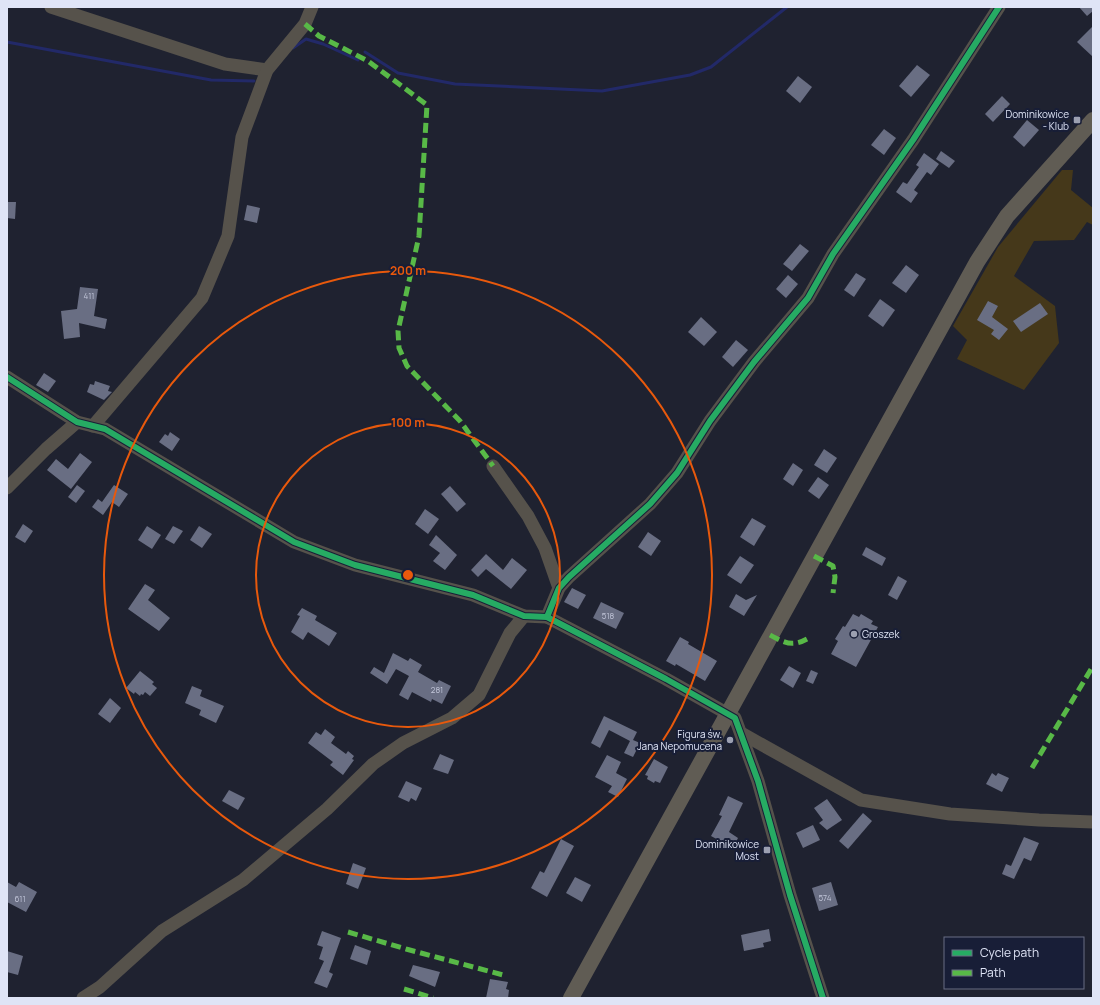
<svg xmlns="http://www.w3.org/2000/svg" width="1100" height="1005" viewBox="0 0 1100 1005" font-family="Manrope,sans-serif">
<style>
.green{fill:#45381a}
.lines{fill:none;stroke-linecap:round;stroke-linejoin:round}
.stream{stroke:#222968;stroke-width:3}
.building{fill:#696e83}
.minor{stroke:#56524b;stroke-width:13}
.major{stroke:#605c54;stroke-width:16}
.quiet{stroke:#58b947;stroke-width:5;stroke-dasharray:10 5;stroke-linecap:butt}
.cycleway-casing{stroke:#181e37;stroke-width:8}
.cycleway{stroke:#26ab63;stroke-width:6}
.ring{fill:none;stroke:#e8590c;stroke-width:2}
.poi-dot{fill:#9ca0b1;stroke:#181e37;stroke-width:1.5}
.labels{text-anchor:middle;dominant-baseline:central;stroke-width:4;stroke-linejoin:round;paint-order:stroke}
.number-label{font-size:8px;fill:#c2c6d9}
.poi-label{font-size:10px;fill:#dfe4f6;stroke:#181e37;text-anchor:end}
.centre{fill:#e8590c;stroke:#181e37;stroke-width:2}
.ring-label{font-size:12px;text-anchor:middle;font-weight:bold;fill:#e8590c;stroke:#181e37;stroke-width:4;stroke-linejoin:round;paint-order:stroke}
</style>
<rect width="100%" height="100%" fill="#1f2230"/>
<path class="green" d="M 1062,170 L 1073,170 L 1071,190 L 1093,208 L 1093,225 L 1087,222 L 1074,240 L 1034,241 L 1014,276 L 1055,306 L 1059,343 L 1024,390 L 957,359 L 967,340 L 953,326 L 998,247 Z"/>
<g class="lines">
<g class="stream">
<path d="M 7,42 L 211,80 L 254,81"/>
<path d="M 293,48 L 306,39 L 323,44 L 358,60"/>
<path d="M 365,52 L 398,73 L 455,84 L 602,91 L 690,75 L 711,67 L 787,7"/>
</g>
</g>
<g class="building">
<path d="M 1079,7 L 1093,7 L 1093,11 L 1087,16 Z"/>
<path d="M 1093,26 L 1093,57 L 1077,42 Z"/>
<path d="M 917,65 L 930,75 L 911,97 L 899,86 Z"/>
<path d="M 798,76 L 812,87 L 800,103 L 786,91 Z"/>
<path d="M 1002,96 L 1010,104 L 993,122 L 985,114 Z"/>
<path d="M 1027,120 L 1039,130 L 1024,147 L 1013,137 Z"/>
<path d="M 884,129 L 896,138 L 884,155 L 871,145 Z"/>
<path d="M 941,151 L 955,161 L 949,168 L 936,159 Z"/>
<path d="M 924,153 L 939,164 L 931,175 L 927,172 L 914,190 L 918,193 L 911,203 L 896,192 L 903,182 L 907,184 L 919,167 L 916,165 Z"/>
<path d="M 7,202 L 16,202 L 15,219 L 7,218 Z"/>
<path d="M 247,205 L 260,208 L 257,223 L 244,220 Z"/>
<path d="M 800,244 L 809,251 L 792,271 L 783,264 Z"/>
<path d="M 906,265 L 919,275 L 906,293 L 892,283 Z"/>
<path d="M 856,273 L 866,279 L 854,297 L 844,290 Z"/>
<path d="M 788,275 L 798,284 L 786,298 L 776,289 Z"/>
<path d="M 80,287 L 98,289 L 94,316 L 107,319 L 105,329 L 79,323 L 80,337 L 64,339 L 61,311 L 77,309 Z"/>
<path d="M 880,299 L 895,310 L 883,327 L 868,316 Z"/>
<path d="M 988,301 L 998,306 L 992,317 L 1008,329 L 999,340 L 991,334 L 994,330 L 977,320 Z"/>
<path d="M 1040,303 L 1048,314 L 1021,332 L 1013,321 Z"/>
<path d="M 701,317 L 717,332 L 704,346 L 688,332 Z"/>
<path d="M 736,340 L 748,350 L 733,367 L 722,357 Z"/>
<path d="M 44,373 L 56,381 L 48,392 L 36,385 Z"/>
<path d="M 95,381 L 110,386 L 108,391 L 112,392 L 104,400 L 87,392 L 90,384 L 94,385 Z"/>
<path d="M 170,432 L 180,439 L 172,451 L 159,442 L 165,434 L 168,436 Z"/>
<path d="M 824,449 L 837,458 L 827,473 L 814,465 Z"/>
<path d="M 80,453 L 92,462 L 71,489 L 47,470 L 56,459 L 68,469 Z"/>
<path d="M 793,463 L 803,470 L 793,486 L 783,479 Z"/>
<path d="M 818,477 L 829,485 L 819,499 L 808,491 Z"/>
<path d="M 77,485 L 85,491 L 76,503 L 68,497 Z"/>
<path d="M 114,485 L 128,494 L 119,507 L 112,502 L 103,515 L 92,507 L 98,499 L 102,502 Z"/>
<path d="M 450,486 L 466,504 L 457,512 L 441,494 Z"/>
<path d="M 425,509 L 439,519 L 428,534 L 415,524 Z"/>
<path d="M 752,518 L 766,526 L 754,546 L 740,537 Z"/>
<path d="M 23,524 L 33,531 L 25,543 L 15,537 Z"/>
<path d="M 147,526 L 161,535 L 152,549 L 138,540 Z"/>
<path d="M 173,526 L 183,531 L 174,544 L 165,539 Z"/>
<path d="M 199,526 L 212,534 L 202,548 L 190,540 Z"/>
<path d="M 648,532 L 661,541 L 651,556 L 638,547 Z"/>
<path d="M 436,535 L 457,555 L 445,570 L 433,561 L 440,553 L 429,545 Z"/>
<path d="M 866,547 L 886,558 L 882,566 L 862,555 Z"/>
<path d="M 486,554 L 503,570 L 512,558 L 527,570 L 511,589 L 486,569 L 478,577 L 471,570 Z"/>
<path d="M 740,556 L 754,565 L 741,584 L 727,575 Z"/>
<path d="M 898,576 L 907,581 L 897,600 L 888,595 Z"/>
<path d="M 145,584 L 155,590 L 148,600 L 170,618 L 159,631 L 128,609 Z"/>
<path d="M 572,588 L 586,595 L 578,609 L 564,602 Z"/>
<path d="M 736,594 L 746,600 L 757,595 L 744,616 L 729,607 Z"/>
<path d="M 601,602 L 624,613 L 616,629 L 593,618 Z"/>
<path d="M 302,608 L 317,616 L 315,620 L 337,633 L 329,646 L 308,632 L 303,640 L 291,632 L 300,616 L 297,615 Z"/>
<path d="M 853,614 L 859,617 L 861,614 L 873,621 L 871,624 L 878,627 L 856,667 L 831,654 L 838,641 L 835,639 L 843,626 L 845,627 Z"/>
<path d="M 680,637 L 689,642 L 688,644 L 717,661 L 705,681 L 676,664 L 675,666 L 666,661 Z"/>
<path d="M 393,653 L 408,661 L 410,658 L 422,665 L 418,672 L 437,683 L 439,680 L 451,686 L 442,704 L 432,699 L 431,702 L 412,692 L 408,700 L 399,695 L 409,676 L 396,669 L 387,684 L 370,673 L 374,667 L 384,673 Z"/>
<path d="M 789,666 L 801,673 L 793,688 L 780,680 Z"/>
<path d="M 811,670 L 818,673 L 813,684 L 806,681 Z"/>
<path d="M 140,671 L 154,682 L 152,684 L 157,688 L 150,696 L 145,692 L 143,695 L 141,694 L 140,696 L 135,692 L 134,694 L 126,688 Z"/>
<path d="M 192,686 L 202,690 L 200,696 L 224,706 L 216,723 L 199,715 L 201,710 L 185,703 Z"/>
<path d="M 110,698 L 121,708 L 110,723 L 98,714 Z"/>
<path d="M 604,716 L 637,732 L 633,740 L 640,743 L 633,757 L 624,753 L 630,741 L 609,730 L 600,748 L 591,743 Z"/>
<path d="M 325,729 L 335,737 L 331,743 L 346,754 L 348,751 L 354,756 L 352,759 L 354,760 L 343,775 L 330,765 L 333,762 L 308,743 L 316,732 L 321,735 Z"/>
<path d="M 440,754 L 454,760 L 448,774 L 433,769 Z"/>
<path d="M 607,755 L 621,762 L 616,773 L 627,779 L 618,797 L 608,792 L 612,786 L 595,777 Z"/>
<path d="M 654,759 L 668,767 L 660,783 L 655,781 L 654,783 L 647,779 L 648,776 L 645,775 Z"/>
<path d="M 992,773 L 996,776 L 998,773 L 1009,778 L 1002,792 L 986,784 Z"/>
<path d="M 406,781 L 422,788 L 416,801 L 411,798 L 409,802 L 398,797 Z"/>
<path d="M 229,790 L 245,798 L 238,810 L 222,801 Z"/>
<path d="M 728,796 L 743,803 L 729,832 L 738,838 L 733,848 L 711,836 L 722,816 L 719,815 Z"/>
<path d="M 827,799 L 842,820 L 827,830 L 819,823 L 823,820 L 814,808 Z"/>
<path d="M 863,813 L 872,821 L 848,849 L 839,841 Z"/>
<path d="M 813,825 L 820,840 L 803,848 L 796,833 Z"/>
<path d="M 1024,837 L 1039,843 L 1031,861 L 1024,858 L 1014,879 L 1002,874 L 1006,864 L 1011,866 Z"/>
<path d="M 561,839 L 574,846 L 547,897 L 531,888 L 540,871 L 544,873 Z"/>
<path d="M 353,863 L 366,868 L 358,889 L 346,884 Z"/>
<path d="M 575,877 L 591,885 L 582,902 L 566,893 Z"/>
<path d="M 7,882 L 16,887 L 19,882 L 37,892 L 26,912 L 7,902 Z"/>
<path d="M 831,882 L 838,905 L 819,911 L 812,888 Z"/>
<path d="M 769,929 L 771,941 L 763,943 L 764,947 L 744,951 L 741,935 Z"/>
<path d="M 322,931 L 341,938 L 329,972 L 333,974 L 327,988 L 314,983 L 324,961 L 319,959 L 323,947 L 317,945 Z"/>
<path d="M 355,945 L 371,951 L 367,965 L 350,959 Z"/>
<path d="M 7,951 L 23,956 L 18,975 L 7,972 Z"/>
<path d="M 413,965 L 440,972 L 435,987 L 409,976 Z"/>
<path d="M 490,979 L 508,982 L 506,989 L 509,990 L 508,998 L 486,998 Z"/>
</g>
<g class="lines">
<g class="minor">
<path d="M 51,7 L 225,64 L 267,70"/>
<path d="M 7,377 L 77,422 L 105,429 L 294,542 L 355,565 L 473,595 L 524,616 L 547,617 L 666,679 L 735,718 L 758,781 L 790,895 L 823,998"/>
<path d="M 93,426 L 202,298 L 228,236 L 242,137 L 267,70 L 305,24 L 312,7"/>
<path d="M 493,466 L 528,516 L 545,548 L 559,588"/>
<path d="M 7,488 L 46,449 L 77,422"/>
<path d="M 547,617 L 559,588 L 569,577 L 650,504 L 677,473 L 710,421 L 754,362 L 808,298 L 833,254 L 913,140 L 999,7"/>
<path d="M 741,733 L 861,800 L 950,814 L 1039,820 L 1093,822"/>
<path d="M 83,998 L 100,987 L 162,931 L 243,880 L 327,809 L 373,764 L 403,743 L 452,718 L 479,695 L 510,633 L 524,616"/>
</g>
<path class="major" d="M 571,998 L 977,262 L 1007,216 L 1093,120"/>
<g class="quiet">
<path d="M 305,24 L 319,36 L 368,61 L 427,105 L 419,236 L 398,331 L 399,348 L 407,366 L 460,421 L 493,466"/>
<path d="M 814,556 L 833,566 L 835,577 L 833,593"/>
<path d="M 770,635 C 785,643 792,647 807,639"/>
<path d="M 1032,768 L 1093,666"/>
<path d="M 348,932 L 406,949 L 507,976"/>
<path d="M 404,989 L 433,998"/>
</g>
<g class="cycleway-casing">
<g id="cycleway">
<path d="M 7,377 L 77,422 L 105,429 L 294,542 L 355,565 L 473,595 L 524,616 L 547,617 L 666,679 L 735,718 L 758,781 L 790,895 L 823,998"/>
<path d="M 547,617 L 559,588 L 569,577 L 650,504 L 677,473 L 710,421 L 754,362 L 808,298 L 833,254 L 913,140 L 999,7"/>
</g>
</g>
<use href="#cycleway" class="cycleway"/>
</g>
<g class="ring">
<circle cx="408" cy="575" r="152"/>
<circle cx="408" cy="575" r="304"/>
</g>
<g class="poi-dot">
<rect x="1073" y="116" width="8" height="8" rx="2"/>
<circle cx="854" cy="634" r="4"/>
<circle cx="730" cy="740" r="4"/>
<rect x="763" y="846" width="8" height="8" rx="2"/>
</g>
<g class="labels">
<g class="number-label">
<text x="89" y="295">411</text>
<text x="608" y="615">518</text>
<text x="437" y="689">281</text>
<text x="825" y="897">574</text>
<text x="20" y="898">611</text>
</g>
<g class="poi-label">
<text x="1069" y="114">Dominikowice<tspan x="1069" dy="12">- Klub</tspan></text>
<text x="862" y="634" text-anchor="start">Groszek</text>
<text x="722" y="734">Figura św.<tspan x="722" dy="12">Jana Nepomucena</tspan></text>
<text x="759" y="844">Dominikowice<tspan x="759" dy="12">Most</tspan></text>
</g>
</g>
<circle cx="408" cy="575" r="6" class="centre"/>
<g class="ring-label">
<text x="408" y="275">200 m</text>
<text x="408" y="427">100 m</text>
</g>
<rect width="1100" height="1005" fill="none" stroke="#dfe4f6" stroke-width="16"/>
<rect x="944" y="937" width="140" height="52" fill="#181e37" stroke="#686d83"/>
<rect x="952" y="950" width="20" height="6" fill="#26ab63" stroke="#686d83"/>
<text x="980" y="957" font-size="12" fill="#dfe4f6">Cycle path</text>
<rect x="952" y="970" width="20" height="6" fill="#58b947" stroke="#686d83"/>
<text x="980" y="977" font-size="12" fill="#dfe4f6">Path</text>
</svg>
